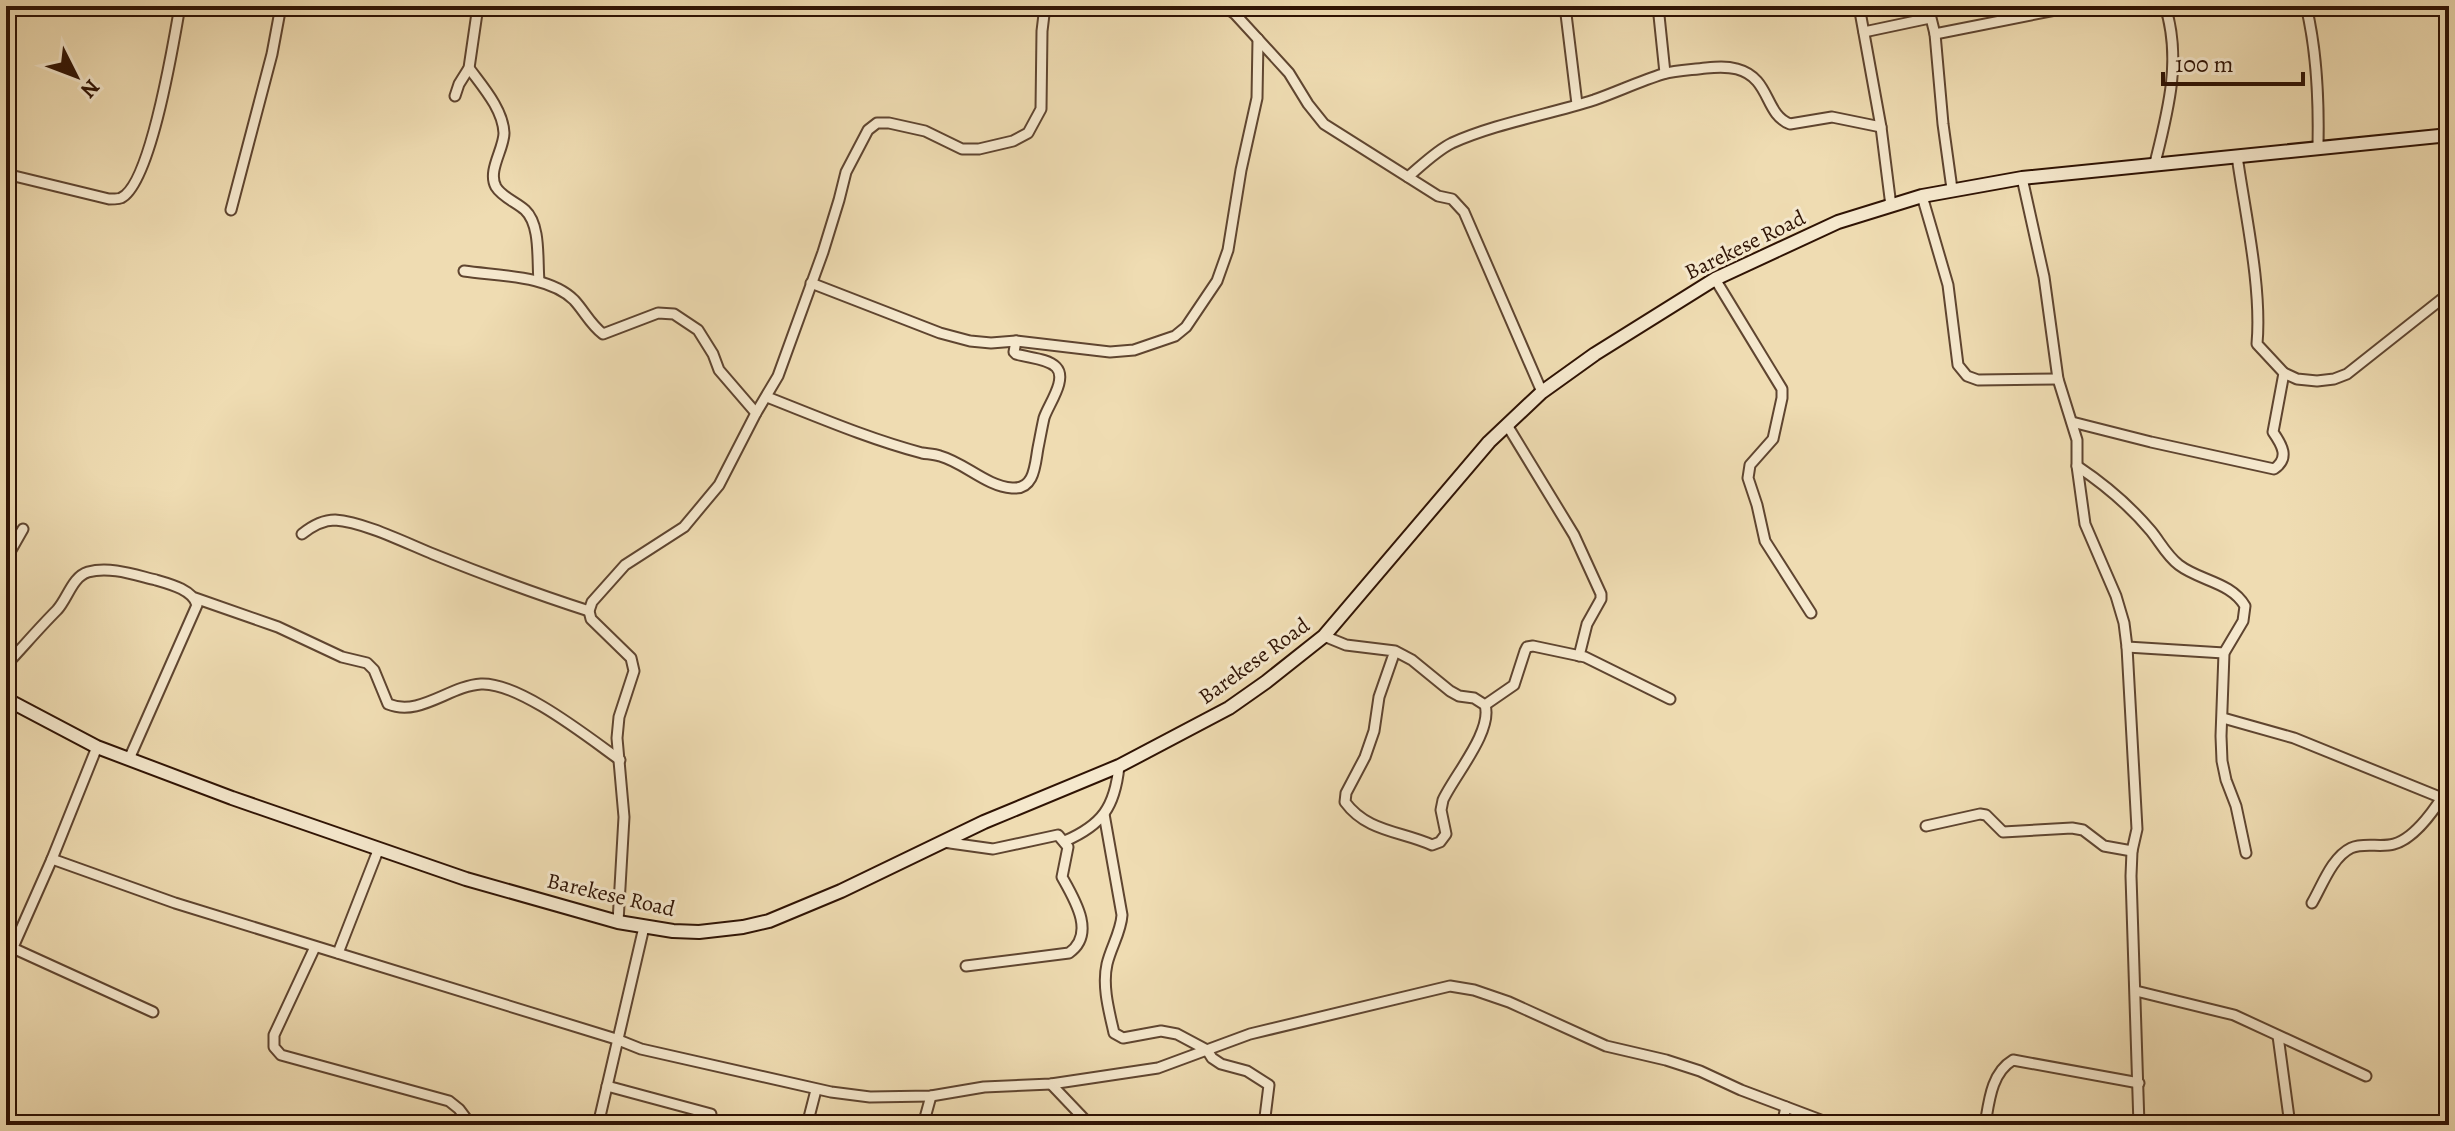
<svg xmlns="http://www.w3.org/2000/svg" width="2455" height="1131" viewBox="0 0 2455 1131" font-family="Alegreya,serif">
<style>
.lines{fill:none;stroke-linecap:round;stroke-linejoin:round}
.street-casing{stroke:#5f4530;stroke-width:13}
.secondary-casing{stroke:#2f1304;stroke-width:16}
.street{stroke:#f5e8cd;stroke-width:9}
.secondary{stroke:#f5e8cd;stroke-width:12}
.labels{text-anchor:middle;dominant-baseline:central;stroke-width:6;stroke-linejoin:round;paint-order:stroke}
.street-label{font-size:22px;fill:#2f1304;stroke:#f5e8cd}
</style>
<rect width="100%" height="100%" fill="#efdcb2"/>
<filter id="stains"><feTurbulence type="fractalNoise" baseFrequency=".0025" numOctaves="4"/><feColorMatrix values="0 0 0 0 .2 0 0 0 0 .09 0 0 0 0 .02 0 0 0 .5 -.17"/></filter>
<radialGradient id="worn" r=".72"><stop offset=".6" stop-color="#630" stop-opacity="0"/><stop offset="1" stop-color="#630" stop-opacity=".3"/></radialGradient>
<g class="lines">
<g class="street-casing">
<g id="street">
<path d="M 1224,6 L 1235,14 L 1289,73 L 1308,104 L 1324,124 L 1438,196 L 1452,199 L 1464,212 L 1542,392"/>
<path d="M 1565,6 L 1577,104"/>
<path d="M 1658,6 L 1665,73"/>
<path d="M 1859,6 L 1881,127 L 1891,206"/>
<path d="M 1928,6 L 1935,34 L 1943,124 L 1952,189"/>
<path d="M 2306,6 C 2317,51 2319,100 2318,147"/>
<path d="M 1864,32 L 1930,18"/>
<path d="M 1935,34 L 2076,6"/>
<path d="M 469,68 C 482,86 503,109 504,133 C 504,149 487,171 496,187 C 502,197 516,202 525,210 C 541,225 537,260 539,281"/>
<path d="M 455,96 L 459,84 L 469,68 L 478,6"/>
<path d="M 2237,156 C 2245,213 2262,287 2257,344 L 2284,373 L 2297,379 L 2317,381 L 2334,379 L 2347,374 L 2443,298 L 2449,296"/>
<path d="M 2155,163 C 2168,111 2182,59 2165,6"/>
<path d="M 6,174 L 109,199 C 110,199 120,199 121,198 C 151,184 174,40 180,6"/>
<path d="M 1408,177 C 1422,165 1436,151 1452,143 C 1497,123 1547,115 1594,100 C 1617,92 1640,81 1663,74 C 1677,70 1692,70 1706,68 C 1716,67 1726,66 1737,69 C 1771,78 1764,114 1790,124 L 1832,117 L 1881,127"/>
<path d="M 2022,178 L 2044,277 L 2058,379 L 2077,440 L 2077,466 L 2085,524 L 2116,596 L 2124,623 L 2127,647 L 2137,829 L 2132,851 L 2131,876 L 2139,1125"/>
<path d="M 1922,196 L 1948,285 L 1958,365 L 1967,376 L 1978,380 L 2058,379"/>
<path d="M 231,210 L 272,54 L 281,6"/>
<path d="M 464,271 C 498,276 549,275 574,300 C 585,312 590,324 603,334 L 658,313 L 674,314 L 698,330 L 713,354 L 719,370 L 756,413"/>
<path d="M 1715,279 L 1782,389 L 1782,398 L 1773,439 L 1750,465 L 1748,478 L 1757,505 L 1765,541 L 1811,613"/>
<path d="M 811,283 L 940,333 L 970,341 L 991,343 L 1016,341 L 1110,352 L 1134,350 L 1175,336 L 1186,327 L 1217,281 L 1228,250 L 1241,170 L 1257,98 L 1258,39"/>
<path d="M 767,397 C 818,417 869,439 922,453 C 928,454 934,454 940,456 C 965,463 986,486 1012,488 C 1035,490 1035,464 1038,448 C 1040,438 1042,427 1044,418 C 1048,405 1068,379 1056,367 C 1047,358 1028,358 1016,354 L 1014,352 L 1016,341"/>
<path d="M 2072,422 L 2151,442 L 2274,469 C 2290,458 2282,445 2273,432 L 2284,373"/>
<path d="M 1507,425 L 1574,535 L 1601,594 L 1601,599 L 1587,624 L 1579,656"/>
<path d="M 2077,466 C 2104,484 2130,506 2151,531 C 2160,542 2167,556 2179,565 C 2200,581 2231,582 2245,606 L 2243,621 L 2224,653 L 2221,736 L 2222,761 L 2226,780 L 2236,806 L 2246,853"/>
<path d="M 302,534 C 312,526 322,520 335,520 C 364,522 406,543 433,554 C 485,575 536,594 589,611"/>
<path d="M 6,559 L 23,529"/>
<path d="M 195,598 L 278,627 L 342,657 L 367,663 L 374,670 L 388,704 C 420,717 449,686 481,684 C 519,682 589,738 620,760"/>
<path d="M 1324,636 L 1346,645 L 1395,651 L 1412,660 L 1450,691 L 1459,696 L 1474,698 L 1485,705 C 1493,731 1454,776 1443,800 L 1441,810 L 1446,834 L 1440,842 L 1432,845 C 1401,831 1367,832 1345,802 L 1346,793 L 1365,757 L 1374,731 L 1379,697 L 1395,651"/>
<path d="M 2127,647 L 2224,653"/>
<path d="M 6,665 C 23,647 39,628 57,610 C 68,598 72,577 88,572 C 110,566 135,575 156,580 C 170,584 193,590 197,605 L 129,759"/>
<path d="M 1485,705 L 1514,685 L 1525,651 L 1527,647 L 1533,646 L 1585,657 L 1670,699"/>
<path d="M 2223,718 L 2294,738 L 2442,798"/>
<path d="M 6,722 L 13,704"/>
<path d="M 1104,814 L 1122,915 C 1121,932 1111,947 1107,964 C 1102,986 1109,1011 1114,1033 L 1123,1038 L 1161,1031 L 1177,1034 L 1207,1050 L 1212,1058 L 1221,1064 L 1247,1071 L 1269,1085 L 1264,1125"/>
<path d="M 1926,826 L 1980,814 L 1986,815 L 2003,832 L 2072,828 L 2083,830 L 2104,846 L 2132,851"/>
<path d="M 1065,841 C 1102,825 1115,807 1119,766"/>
<path d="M 943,842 L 993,849 L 1058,835 L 1068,847 L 1062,877 C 1075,900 1096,934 1069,953 L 966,966"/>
<path d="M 52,859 L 175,903 L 616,1039 L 641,1049 L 831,1092 L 870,1097 L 931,1096 L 984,1087 L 1051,1084 L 1158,1068 L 1250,1034 L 1450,986 L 1474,990 L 1509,1002 L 1606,1046 L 1666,1060 L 1700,1071 L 1741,1090 L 1834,1125"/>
<path d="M 2312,903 C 2322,886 2332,857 2351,848 C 2364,842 2381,848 2394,844 C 2416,838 2438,805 2449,786"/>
<path d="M 618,922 L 624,817 L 617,738 L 619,717 L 634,671 L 631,658 L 591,619 L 589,611 L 592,602 L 625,565 L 684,527 L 719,485 L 756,413 L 778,376 L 823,252 L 839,200 L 846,172 L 868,130 L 877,123 L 889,123 L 925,131 L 962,149 L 979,149 L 1013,141 L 1028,133 L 1041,109 L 1042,31 L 1045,6"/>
<path d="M 6,945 L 153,1012"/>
<path d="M 315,947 L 274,1035 L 274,1047 L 281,1055 L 449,1101 L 459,1109 L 471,1125"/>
<path d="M 338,953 L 379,848"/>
<path d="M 6,963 L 52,859 L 97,747"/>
<path d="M 2136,991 L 2234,1015 L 2366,1076"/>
<path d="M 2278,1036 L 2290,1125"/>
<path d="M 1051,1084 L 1090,1125"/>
<path d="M 607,1086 L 711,1114"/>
<path d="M 502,1124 L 508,1125"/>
<path d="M 598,1125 L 644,927"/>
<path d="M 807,1125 L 816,1090"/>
<path d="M 923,1125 L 931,1096"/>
<path d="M 1782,1125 L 1786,1107"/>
<path d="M 1985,1125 C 1989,1102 1991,1073 2013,1060 L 2139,1083"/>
</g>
</g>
<g class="secondary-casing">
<path id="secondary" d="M 6,699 L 97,747 L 232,798 L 466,879 L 618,922 L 673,931 L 699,932 L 743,927 L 769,921 L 841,891 L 984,822 L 1119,766 L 1229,708 L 1266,682 L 1324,636 L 1489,442 L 1542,392 L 1595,354 L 1715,279 L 1838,222 L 1922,196 L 2022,178 L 2449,135"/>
</g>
<use href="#street" class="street"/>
<use href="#secondary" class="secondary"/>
</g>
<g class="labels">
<g class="street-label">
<text transform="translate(1745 245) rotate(-26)">Barekese Road</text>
<text transform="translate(1254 661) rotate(-36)">Barekese Road</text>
<text transform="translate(611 895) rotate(13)">Barekese Road</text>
</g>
</g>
<rect width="2455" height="1131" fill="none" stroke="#efdcb2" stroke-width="32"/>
<rect x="8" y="8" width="2439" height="1115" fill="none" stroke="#2f1304" stroke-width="4"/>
<rect x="16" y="16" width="2423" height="1099" fill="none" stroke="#2f1304" stroke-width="2"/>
<g transform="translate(76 76) rotate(132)" stroke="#f5e8cd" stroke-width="6" paint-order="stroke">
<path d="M0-6L14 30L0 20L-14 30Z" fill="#2f1304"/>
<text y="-12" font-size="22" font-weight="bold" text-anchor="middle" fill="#2f1304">N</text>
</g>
<path d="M2163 72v12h140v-12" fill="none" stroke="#2f1304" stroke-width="4"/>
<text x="2175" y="72" font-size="24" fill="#2f1304" stroke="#f5e8cd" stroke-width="6" paint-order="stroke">100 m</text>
<rect width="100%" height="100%" filter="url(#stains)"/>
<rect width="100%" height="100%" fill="url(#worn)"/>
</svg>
